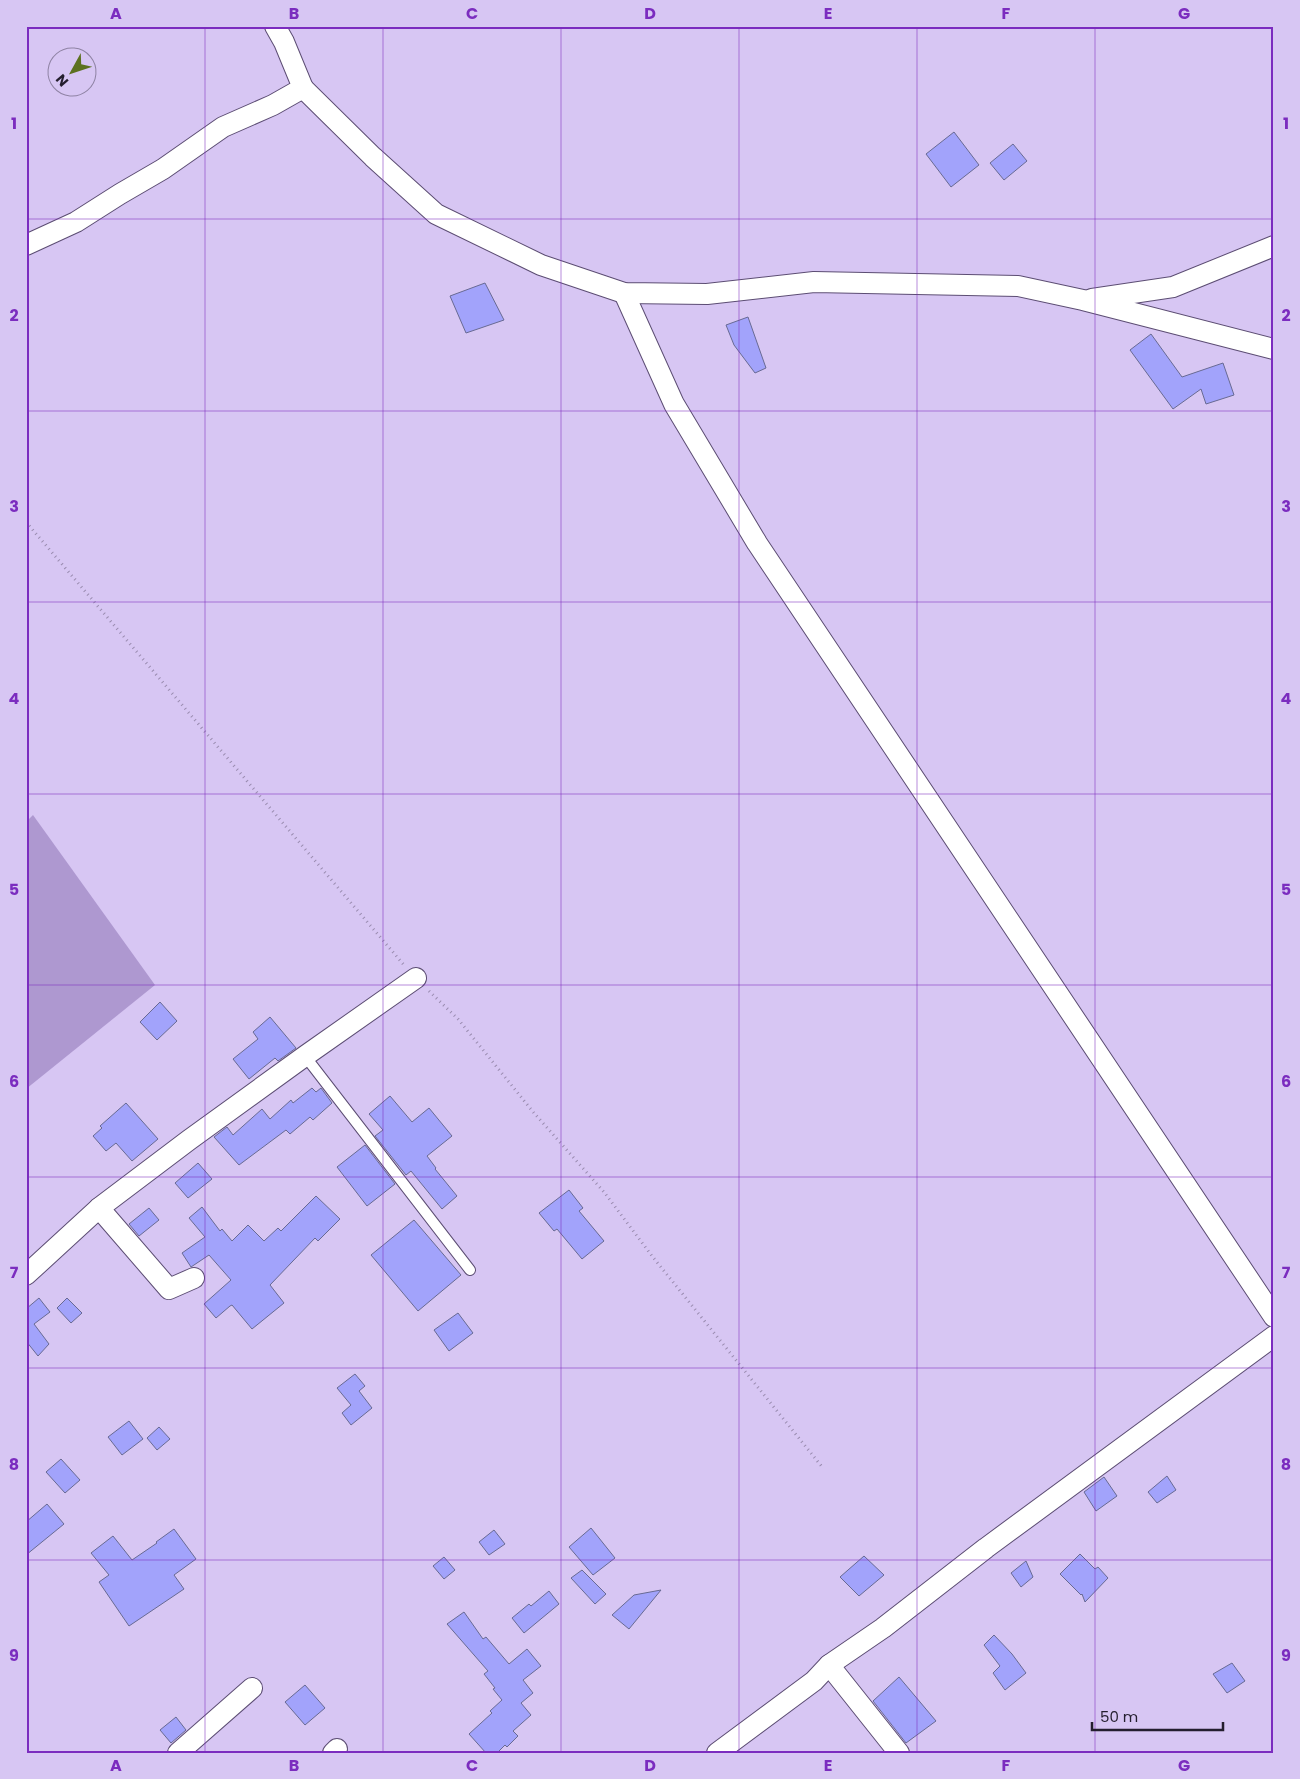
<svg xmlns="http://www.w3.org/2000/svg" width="1300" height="1779" viewBox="0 0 1300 1779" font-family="Poppins,sans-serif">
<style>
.green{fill:#ae98d0}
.building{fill:#a2a3fb;stroke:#686a93}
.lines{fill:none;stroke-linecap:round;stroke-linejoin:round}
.service-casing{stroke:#5c4d73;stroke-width:12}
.minor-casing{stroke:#5c4d73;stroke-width:22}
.path{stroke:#9a8cb0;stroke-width:3;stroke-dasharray:1 4;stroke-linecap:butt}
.service{stroke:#fff;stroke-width:10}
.minor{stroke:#fff;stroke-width:20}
.grid{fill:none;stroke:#7b2cbf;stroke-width:1;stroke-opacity:0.55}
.neatline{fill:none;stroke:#7b2cbf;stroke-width:2}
.grid-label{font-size:16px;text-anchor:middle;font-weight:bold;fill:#7b2cbf}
</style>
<rect width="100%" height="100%" fill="#d7c6f3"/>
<path class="green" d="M 33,815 L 155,985 L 26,1089 L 26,822 Z"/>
<g class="building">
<path d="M 954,132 L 979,165 L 951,187 L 926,154 Z"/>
<path d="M 1013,144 L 1027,161 L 1004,180 L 990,163 Z"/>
<path d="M 485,283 L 504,320 L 466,333 L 450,296 Z"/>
<path d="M 748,317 L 766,368 L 755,373 L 734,345 L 726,325 Z"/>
<path d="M 1151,334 L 1182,377 L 1223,363 L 1234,395 L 1206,404 L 1201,389 L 1173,409 L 1130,350 Z"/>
<path d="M 160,1002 L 177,1021 L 157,1040 L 140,1022 Z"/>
<path d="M 270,1017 L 296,1048 L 278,1061 L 275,1058 L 249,1079 L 233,1059 L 258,1039 L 253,1032 Z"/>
<path d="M 312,1088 L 316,1092 L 321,1088 L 332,1103 L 313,1120 L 310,1117 L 290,1134 L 286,1130 L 239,1165 L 214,1137 L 227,1127 L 233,1135 L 262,1109 L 270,1119 L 291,1100 L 293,1103 Z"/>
<path d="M 390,1096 L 412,1122 L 429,1108 L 452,1136 L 427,1156 L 436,1168 L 435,1169 L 457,1196 L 442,1209 L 411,1171 L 406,1175 L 375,1136 L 383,1130 L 369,1114 Z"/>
<path d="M 126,1103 L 158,1139 L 132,1161 L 116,1143 L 106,1151 L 93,1136 L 102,1128 L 100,1126 Z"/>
<path d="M 365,1145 L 395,1184 L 367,1206 L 337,1167 Z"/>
<path d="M 198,1163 L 212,1179 L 188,1198 L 175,1183 Z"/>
<path d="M 569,1190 L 583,1208 L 579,1211 L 604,1241 L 582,1259 L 557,1229 L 554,1231 L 539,1213 Z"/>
<path d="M 316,1196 L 340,1219 L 318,1241 L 315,1238 L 270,1285 L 284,1303 L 252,1329 L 232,1305 L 230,1306 L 216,1318 L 204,1304 L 231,1280 L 209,1255 L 191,1267 L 182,1253 L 205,1237 L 189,1218 L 202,1207 L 220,1231 L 222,1229 L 232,1241 L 248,1225 L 264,1241 L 278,1228 L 281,1231 Z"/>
<path d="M 149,1208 L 159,1220 L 139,1236 L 129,1224 Z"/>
<path d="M 414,1220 L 461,1275 L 418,1311 L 371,1255 Z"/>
<path d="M 39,1298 L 50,1312 L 34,1324 L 49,1344 L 38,1356 L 26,1341 L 26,1309 Z"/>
<path d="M 67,1298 L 82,1313 L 71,1323 L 57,1308 Z"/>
<path d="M 458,1313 L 473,1333 L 449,1351 L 434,1330 Z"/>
<path d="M 355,1374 L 365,1386 L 359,1391 L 372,1408 L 351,1425 L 342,1413 L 351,1405 L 337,1388 Z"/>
<path d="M 129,1421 L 143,1439 L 122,1455 L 108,1437 Z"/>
<path d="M 159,1427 L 170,1439 L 157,1450 L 147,1438 Z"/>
<path d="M 61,1459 L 80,1480 L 65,1493 L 46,1472 Z"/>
<path d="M 1167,1476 L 1176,1490 L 1157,1503 L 1148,1492 Z"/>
<path d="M 1104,1477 L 1117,1496 L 1096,1511 L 1084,1492 Z"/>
<path d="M 47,1504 L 64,1524 L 26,1555 L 26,1522 Z"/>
<path d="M 591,1528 L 615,1558 L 593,1575 L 569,1547 Z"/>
<path d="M 174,1529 L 196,1559 L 174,1575 L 184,1589 L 129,1626 L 99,1582 L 109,1575 L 91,1553 L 113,1536 L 132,1560 L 157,1543 L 156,1542 Z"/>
<path d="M 494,1530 L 505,1544 L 489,1555 L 479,1542 Z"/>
<path d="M 1080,1554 L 1095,1569 L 1098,1567 L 1108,1578 L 1085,1602 L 1082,1594 L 1081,1595 L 1060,1574 Z"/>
<path d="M 864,1556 L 884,1575 L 859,1596 L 840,1577 Z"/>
<path d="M 444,1557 L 455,1570 L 444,1579 L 433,1566 Z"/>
<path d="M 1026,1561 L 1033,1577 L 1021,1587 L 1011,1573 Z"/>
<path d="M 582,1570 L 606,1594 L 595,1604 L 571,1578 Z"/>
<path d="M 661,1590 L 629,1629 L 612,1615 L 634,1595 Z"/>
<path d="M 549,1591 L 559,1604 L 524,1633 L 512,1618 L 529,1604 L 531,1606 Z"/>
<path d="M 464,1612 L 483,1639 L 486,1637 L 509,1664 L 527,1649 L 541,1666 L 523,1680 L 533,1693 L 521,1703 L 531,1715 L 513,1731 L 518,1736 L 507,1747 L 505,1745 L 497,1753 L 486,1753 L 469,1734 L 492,1713 L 490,1711 L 502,1700 L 493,1689 L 495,1688 L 484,1674 L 488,1671 L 447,1624 Z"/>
<path d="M 994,1635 L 1012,1654 L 1026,1673 L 1005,1690 L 993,1673 L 1000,1666 L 984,1645 Z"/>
<path d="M 1232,1663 L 1245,1681 L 1227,1693 L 1213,1674 Z"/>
<path d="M 899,1677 L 936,1721 L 906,1743 L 873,1701 Z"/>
<path d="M 305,1685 L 325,1708 L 305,1725 L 285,1702 Z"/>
<path d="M 176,1717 L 186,1730 L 171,1743 L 160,1730 Z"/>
</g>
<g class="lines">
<g class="service-casing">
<path id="service" d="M 305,1056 L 470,1270"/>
</g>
<g class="minor-casing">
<g id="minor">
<path d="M 303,88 L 373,157 L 436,214 L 541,265 L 624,293 L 707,294 L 814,282 L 1018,286 L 1083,300 L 1274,349"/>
<path d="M 26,245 L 76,222 L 120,194 L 163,169 L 223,127 L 273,105 L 303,88 L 284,42 L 275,26"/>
<path d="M 624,293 L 674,404 L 757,543 L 1274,1317"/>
<path d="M 1092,299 L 1173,287 L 1274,246"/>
<path d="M 99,1208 L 169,1289 L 194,1278"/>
<path d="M 26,1275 L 99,1208 L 189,1140 L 305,1056 L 416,978"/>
<path d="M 829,1665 L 899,1753"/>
<path d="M 178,1753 L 252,1688"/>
<path d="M 333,1753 L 337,1749"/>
<path d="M 717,1753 L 814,1681 L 829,1665 L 883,1628 L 986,1548 L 1274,1336"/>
</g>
</g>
<g class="path">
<path d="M 26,522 L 404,965"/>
<path d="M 429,991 L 458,1019 L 534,1113 L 604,1192 L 652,1256 L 823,1468"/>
</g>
<use href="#service" class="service"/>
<use href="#minor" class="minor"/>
</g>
<path class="grid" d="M 205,26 L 205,1753M 383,26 L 383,1753M 561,26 L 561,1753M 739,26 L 739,1753M 917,26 L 917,1753M 1095,26 L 1095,1753M 26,219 L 1274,219M 26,411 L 1274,411M 26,602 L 1274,602M 26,794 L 1274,794M 26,985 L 1274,985M 26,1177 L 1274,1177M 26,1368 L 1274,1368M 26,1560 L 1274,1560"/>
<rect width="1300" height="1779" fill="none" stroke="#d7c6f3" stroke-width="55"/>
<g transform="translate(72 72) rotate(230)"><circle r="24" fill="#d7c6f3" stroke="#8f83a4"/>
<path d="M0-4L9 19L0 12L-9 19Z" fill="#5d7120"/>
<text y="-8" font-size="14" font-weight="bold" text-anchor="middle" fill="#241e2e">N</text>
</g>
<path d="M1092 1722v8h131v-8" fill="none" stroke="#241e2e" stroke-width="2.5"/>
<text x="1100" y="1722" font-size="15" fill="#241e2e" stroke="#d7c6f3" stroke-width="4" paint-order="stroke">50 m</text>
<rect x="28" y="28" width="1244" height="1724" class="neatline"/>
<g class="grid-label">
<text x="116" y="19">A</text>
<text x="294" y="19">B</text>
<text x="472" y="19">C</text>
<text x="650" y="19">D</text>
<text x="828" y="19">E</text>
<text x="1006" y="19">F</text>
<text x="1184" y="19">G</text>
<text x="14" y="129">1</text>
<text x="1286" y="129">1</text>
<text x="14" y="321">2</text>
<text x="1286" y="321">2</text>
<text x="14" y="512">3</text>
<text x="1286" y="512">3</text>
<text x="14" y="704">4</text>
<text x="1286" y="704">4</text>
<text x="14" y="895">5</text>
<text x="1286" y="895">5</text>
<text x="14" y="1087">6</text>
<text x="1286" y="1087">6</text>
<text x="14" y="1278">7</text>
<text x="1286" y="1278">7</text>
<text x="14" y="1470">8</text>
<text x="1286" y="1470">8</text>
<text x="14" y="1661">9</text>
<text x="1286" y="1661">9</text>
<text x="116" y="1771">A</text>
<text x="294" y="1771">B</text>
<text x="472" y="1771">C</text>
<text x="650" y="1771">D</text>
<text x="828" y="1771">E</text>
<text x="1006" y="1771">F</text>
<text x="1184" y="1771">G</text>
</g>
</svg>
